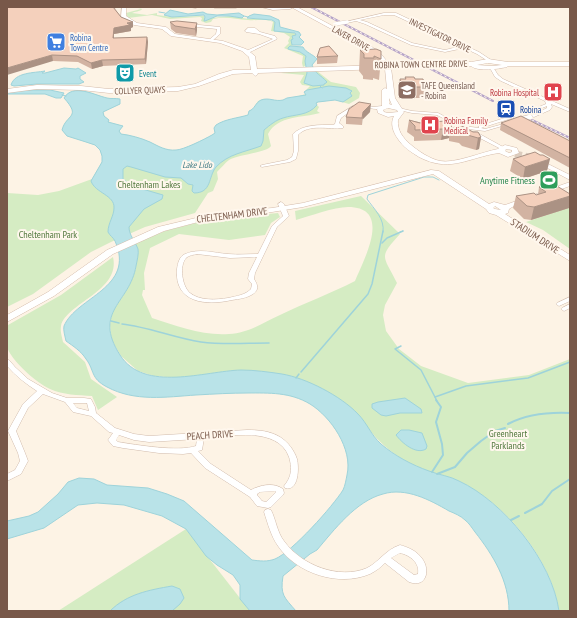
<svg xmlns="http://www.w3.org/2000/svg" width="577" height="618" viewBox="0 0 577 618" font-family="'PT Sans Narrow',sans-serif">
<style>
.green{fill:#d5ecc3}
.water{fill:#b9e3e8;stroke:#9ed3da}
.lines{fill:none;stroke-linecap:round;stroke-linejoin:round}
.stream-far2{stroke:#9ed3da;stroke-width:1}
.stream-far1{stroke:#9ed3da;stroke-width:1.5}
.stream{stroke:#9ed3da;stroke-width:2}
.secondary-tunnel{stroke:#dcccbe;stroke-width:7;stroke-dasharray:7 3.5;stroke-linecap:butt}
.street-casing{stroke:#d2bcad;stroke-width:1}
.secondary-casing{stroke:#d5bcab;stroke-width:1}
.street{fill:#fff;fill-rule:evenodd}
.secondary{fill:#fff;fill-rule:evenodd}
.rail-casing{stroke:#b5a3c8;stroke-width:2}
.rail{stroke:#fff7ed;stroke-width:1;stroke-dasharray:2.5;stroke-linecap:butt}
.street-bridge-far1-casing{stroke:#d2bcad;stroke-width:4;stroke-linecap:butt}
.street-bridge-casing{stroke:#d2bcad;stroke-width:5.5;stroke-linecap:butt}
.secondary-bridge-casing{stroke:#d5bcab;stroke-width:6;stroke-linecap:butt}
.street-bridge-far1{stroke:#fff;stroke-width:3.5}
.street-bridge{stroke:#fff;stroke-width:4.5}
.secondary-bridge{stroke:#fff;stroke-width:5.5}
.wall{fill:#d2b3a2}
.shaded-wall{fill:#ab9284}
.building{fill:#f4d0bc;stroke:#ab9284}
.labels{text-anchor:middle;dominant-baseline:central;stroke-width:4;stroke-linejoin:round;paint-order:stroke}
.far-street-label{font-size:9px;fill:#785849;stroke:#fff7ed}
.far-shop-label{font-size:9px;fill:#366cbe;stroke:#fff7ed;text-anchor:start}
.far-culture-label{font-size:9px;fill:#0d838f;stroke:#fff7ed;text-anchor:start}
.far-education-label{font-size:9px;fill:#785e54;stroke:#fff7ed;text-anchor:start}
.far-health-label{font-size:9px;fill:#be3a42;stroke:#fff7ed;text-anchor:end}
.far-transit-label{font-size:9px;fill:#164399;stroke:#fff7ed;text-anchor:start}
.far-water-label{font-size:9px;font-style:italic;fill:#3f7b85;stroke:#fff7ed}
.leisure-label{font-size:10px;fill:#27864d;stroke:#fff7ed;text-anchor:end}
.park-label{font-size:10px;fill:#51783d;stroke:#fff7ed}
.street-label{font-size:10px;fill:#785849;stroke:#fff7ed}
</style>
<rect width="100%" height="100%" fill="#fdf3e5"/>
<g class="green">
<path d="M 136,7 L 142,9 C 140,12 135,11 132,13 L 147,15 L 157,13 L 157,15 L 172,17 L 204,16 L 205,19 L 229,16 L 249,19 L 266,19 L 275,22 L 274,31 L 291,32 L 296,34 L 293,39 L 292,46 L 288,48 L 304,54 L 306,56 L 305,66 L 303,67 L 302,63 L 303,56 L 284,48 L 289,43 L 288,41 L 290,37 L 284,33 L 271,31 L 273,22 C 264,18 257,21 248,20 C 236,19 225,16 213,19 L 211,22 L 206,23 L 201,21 L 202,18 L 200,17 L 170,19 L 152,15 L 128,18 L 126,13 L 141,9 Z"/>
<path d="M 317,71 L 331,82 L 356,87 L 360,93 L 359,98 L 349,104 L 335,100 L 318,102 L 316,104 L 319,107 L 317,111 L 320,113 C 303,118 278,115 268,134 L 271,146 C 266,153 239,154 229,160 C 225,163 221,168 217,172 L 218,179 L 213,191 L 208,193 L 195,213 L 145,227 L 111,242 L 91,252 L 33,294 L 7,307 L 7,193 L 38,195 L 59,191 L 92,179 L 102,162 L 102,156 L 100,150 L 95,145 L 86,142 L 67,136 L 62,130 C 66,114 82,117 64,98 C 74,83 94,95 107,98 C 111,99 115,98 120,99 L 120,104 L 103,112 L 104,116 L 109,120 L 108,122 L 123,126 L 119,131 L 121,134 C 130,135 141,138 150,142 C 158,146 166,151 176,150 C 183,150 205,139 212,135 L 215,133 L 214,128 L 216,125 C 225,119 238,118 248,115 L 249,111 L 253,109 L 258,101 L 265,99 L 280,101 L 306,94 L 304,92 L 310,86 L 302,85 L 300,82 L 304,75 L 281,73 L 283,72 Z"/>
<path d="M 361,196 L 400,234 C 378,258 383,255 397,283 L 385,305 L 383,315 L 386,331 L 399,349 L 421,366 L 468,383 L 529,375 L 570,359 L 570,611 L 559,611 C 552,560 505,503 459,481 C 450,477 440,475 430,472 C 397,460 377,443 358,414 L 217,373 L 179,378 L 154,376 L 138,371 L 121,356 L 111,339 L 110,325 L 112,312 L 124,294 L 136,268 L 134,244 L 165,231 L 207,220 L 278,213 L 280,217 L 271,223 L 265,235 L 229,240 L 179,234 L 150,248 L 144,273 L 145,290 L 143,290 L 142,295 L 152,318 C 176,326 203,336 229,334 C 249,333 262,323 280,315 C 304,303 330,294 355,281 C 364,259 393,207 348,207 C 334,207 310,216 296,220 L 295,211 Z"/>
<path d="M 570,207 L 570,249 L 543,230 L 526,222 Z"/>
<path d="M 113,257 C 121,291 66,303 61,326 C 60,331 62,337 63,342 L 85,362 L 91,379 L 117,397 L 98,410 L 92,396 C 78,395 63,395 50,389 C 38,384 9,359 7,346 C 6,340 6,331 8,325 L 61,295 Z"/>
<path d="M 186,529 L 250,611 L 58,611 Z"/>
</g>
<g class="water">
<path d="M 170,10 L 188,14 L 203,12 L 207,14 L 217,15 L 239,13 L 244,16 L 242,18 L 229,16 L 217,16 L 205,21 L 204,21 L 205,17 L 204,15 L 172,17 L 164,15 Z"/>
<path d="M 254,14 L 270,16 L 279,20 L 280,27 L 299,32 L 301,35 L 299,37 L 304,42 L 301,45 L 292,45 L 291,40 L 293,39 L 292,36 L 296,35 L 295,33 L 274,31 L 275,22 L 272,20 L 247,18 L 249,16 Z"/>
<path d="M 290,46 L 303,47 C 306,53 313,54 317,59 L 312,65 C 316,75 320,74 327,82 L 326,83 L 324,84 L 324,85 L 313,86 L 304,83 L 307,73 L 305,61 L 306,56 L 300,52 L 288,49 L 288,48 Z"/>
<path d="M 64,68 L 76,69 L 78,68 L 86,73 L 80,76 L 80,79 L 84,82 L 79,84 L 37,84 L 14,86 L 11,85 C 15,72 34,73 45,71 L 42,73 L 45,73 Z"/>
<path d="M 329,86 L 346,88 L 352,91 L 350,93 L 352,96 L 343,102 L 335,100 L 318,102 L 316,103 L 317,105 C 308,116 295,114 283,118 C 276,120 270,125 264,130 L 263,141 L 261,146 C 245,152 228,154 216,167 C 208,177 212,193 194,193 L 192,191 L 193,185 L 188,184 L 181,178 L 165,177 L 131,167 L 127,166 L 123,169 L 123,179 L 132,186 L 163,195 L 162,199 L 144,209 L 129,227 C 129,235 135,241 138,249 C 139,253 137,261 136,266 C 130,303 92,311 120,355 C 144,393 205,371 241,370 C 254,370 269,372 282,374 C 306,378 341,396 358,414 C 367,423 371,435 381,444 C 395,456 412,465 429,471 C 439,475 450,476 459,481 C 504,502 552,561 559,611 L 509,611 C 509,581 493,555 475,532 C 472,528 469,523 465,520 C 461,516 454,513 449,511 C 430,500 406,487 383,494 C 356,501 334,530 317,550 L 310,554 L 283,576 C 280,595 284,597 296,611 L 250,611 L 240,599 L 240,585 L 233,575 L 217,565 L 206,556 L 186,529 L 162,516 L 124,505 L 97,503 L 78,505 L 44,528 L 7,539 L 7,521 L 29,516 L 38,512 L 58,494 L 68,482 L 79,478 L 94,479 L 107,485 L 148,488 L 167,494 L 184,501 L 252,560 C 260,561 267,562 275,559 C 292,552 333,506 343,490 C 345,486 346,480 347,475 C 353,449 331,417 310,404 C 290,392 269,393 248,393 C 231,393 214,394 196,395 C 166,397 135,402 107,387 C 90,378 95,371 86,359 C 81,351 73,346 66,341 C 65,336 63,330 64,326 C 76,297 136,288 115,241 C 113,237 110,236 108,232 C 108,223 114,216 114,208 C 115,195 95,193 91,181 L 102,162 L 102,156 L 100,150 L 95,145 L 86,142 L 67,136 L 62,130 C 66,114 82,118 64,98 C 73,83 94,95 107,98 C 111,99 115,98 120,99 L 120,104 L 103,112 L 104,116 L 109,120 L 108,122 L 123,126 L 119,131 L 121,134 C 130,135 141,138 150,142 C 158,146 166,151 176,150 C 183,150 205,139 212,135 L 215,133 L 214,128 L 216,125 C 225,119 238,118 248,115 L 249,111 C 255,109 255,103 261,100 C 269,97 275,102 283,100 L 287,98 L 306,95 L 304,92 L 307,90 Z"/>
<path d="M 24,90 L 50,90 L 64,93 L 61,98 L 56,98 L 45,94 L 7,94 L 7,92 Z"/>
<path d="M 405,398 L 421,409 L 422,413 L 400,413 L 386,416 L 381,415 L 372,408 L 372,404 L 378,402 Z"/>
<path d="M 401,430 L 409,430 L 422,433 L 427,446 L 426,449 C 416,455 402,443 396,435 Z"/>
<path d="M 172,586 L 180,589 L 184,598 L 180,604 L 172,611 L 110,611 C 127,594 149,590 172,586 Z"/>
</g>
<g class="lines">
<g class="stream-far2">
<path d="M 159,12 L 165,13"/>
<path d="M 244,16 L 248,17"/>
<path d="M 320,86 L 322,88"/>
<path d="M 62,95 L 66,96"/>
<path d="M 383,232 C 385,219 374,209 367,199 L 368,195 L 424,177 L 433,177 L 439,180"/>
<path d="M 400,232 L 403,231"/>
</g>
<g class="stream-far1">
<path d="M 382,243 L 387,238 L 403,231"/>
<path d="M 111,321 L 119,323"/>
<path d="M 122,324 C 149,327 174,338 201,342 C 223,345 246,343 269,343"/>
<path d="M 401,346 L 395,349 L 421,370 L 437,401"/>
<path d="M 301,372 L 368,294 L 372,284 L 383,231"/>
<path d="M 296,378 L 299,374"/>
<path d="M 435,397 L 466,386 L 528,378 L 570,362"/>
</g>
<g class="stream">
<path d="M 508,424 C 527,414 548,412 570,413"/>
<path d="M 432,472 L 443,455 L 442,444 L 436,422 L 441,407 L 436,400"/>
<path d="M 437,474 L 455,467 L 467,453 L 481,441 L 495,431 L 505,428"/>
<path d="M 525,513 L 542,504 L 552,491 L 570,479"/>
<path d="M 511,520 L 519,516"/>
</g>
<path class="secondary-tunnel" d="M 515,154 L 529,157"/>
<g class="street-casing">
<g id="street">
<path d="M 190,7 L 198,7 L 196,8 Z"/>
<path d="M 213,7 L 238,7 L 236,8 L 215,8 Z"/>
<path d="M 261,7 L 273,8 L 290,7 L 292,8 L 290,9 L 273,10 Z"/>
<path d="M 384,13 L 396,13 L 479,52 L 494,62 L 491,63 L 477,54 L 464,48 L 445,52 L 411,45 L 365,24 L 356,21 L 347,23 L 345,22 ZM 384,15 L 394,15 L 461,46 L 445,50 L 412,43 L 367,22 L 360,20 Z"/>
<path d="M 189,24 L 220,27 L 220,34 L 212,41 L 210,41 L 210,39 L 216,34 L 217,29 L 188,26 L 188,24 Z"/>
<path d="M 248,28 L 255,28 L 260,32 L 275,36 L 277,39 L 248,53 L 246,53 L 246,51 L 273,39 L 259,34 L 246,32 L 245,31 Z"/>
<path d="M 491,67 L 493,67 L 498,75 L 503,79 L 570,109 L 570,112 L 551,104 L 552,107 L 550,110 L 534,117 L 531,116 L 547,108 L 547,106 L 528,114 L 526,114 L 526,112 L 546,104 L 545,101 L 501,81 L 495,77 L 490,68 Z"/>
<path d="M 363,104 L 373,107 L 382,106 L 384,107 C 377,111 370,108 363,106 Z"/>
<path d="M 353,106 L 356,107 L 341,118 L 339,123 L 343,126 L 343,128 C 329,130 309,123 298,135 L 298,151 L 296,159 L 290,162 L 262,167 L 260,166 L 262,165 L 287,160 L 292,157 L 294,151 L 293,134 C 303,124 320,125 333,125 L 335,124 L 337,116 Z"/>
<path d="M 399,108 L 412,111 L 438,113 L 463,126 L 479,128 L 479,126 L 508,117 L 512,118 L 481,128 L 485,129 L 507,123 L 509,124 L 485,131 L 468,129 L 466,130 L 437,115 L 412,113 L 399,110 Z"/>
<path d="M 472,132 L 476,132 L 505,148 L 503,149 L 501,149 L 472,134 Z"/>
<path d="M 281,202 L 284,204 L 289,216 L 277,227 L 255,273 L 254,279 C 258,285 259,290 253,294 C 247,298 239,299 232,300 C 206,306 174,303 177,269 C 178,263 179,257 185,254 C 199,248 214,253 228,254 C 238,255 248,254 258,254 L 272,226 L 283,216 L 278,204 ZM 197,254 L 230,258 L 257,257 L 249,273 L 248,279 L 252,284 L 251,289 C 245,295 237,296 228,298 C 216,300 200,301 190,293 C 182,286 179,266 186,258 C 189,255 194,255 197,254 Z"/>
<path d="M 570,297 L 570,301 L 559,306 L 556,304 L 557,303 Z"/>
<path d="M 570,304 L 570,308 L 564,311 L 561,309 L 562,308 Z"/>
<path d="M 7,360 L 9,360 L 15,367 L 28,379 L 52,393 L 67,398 L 84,398 L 91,399 L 95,407 L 96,413 L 115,428 L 134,434 L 149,436 L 247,430 C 259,430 270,431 280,437 C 288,442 294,450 297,459 C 299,467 299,492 285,488 L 284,486 C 286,483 288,481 289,478 C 292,472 291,463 289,457 C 278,426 229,436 204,438 L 202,450 L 198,451 L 211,464 L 251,490 C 260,485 274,482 283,489 L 284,493 L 283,495 L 271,507 L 268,508 L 257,506 L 250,497 L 205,468 L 191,453 L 183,454 L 159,453 L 123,448 L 113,446 L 108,440 L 113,433 L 109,432 L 91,416 L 73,412 L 65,402 L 43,394 L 28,408 L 16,431 L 25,453 L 28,461 L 21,474 L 7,481 L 7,474 L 15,470 L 20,461 L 18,453 L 8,431 L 23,404 L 37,391 C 26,384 16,376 7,366 ZM 73,403 L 87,403 L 89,411 L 77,408 ZM 119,435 L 134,440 L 149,442 L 197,439 L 196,446 C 178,452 137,445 118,442 L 116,440 ZM 275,491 L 276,492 L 266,502 L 262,501 L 257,495 L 257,494 L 260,492 Z"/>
<path d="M 268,509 L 271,510 C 276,520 277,532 284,541 C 301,565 339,580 367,568 C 379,562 385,550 400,545 C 407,547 415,550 420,556 C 431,567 428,589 409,582 L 385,563 C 381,567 376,571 370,574 C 339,587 297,574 278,546 C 271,536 268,524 264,512 L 265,510 ZM 400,553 C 410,555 420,563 418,574 L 414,575 L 391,558 Z"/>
</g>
</g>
<g class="secondary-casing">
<g id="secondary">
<path d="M 122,7 L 126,7 L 126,16 L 137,23 L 166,27 L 175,34 L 223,41 L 246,49 L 255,56 L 257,69 L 384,65 L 377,56 L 368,49 L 291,7 L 297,7 L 372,47 L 381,54 L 390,65 L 415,65 L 415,67 L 413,68 L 391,68 L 395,98 L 404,112 L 398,120 C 397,130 403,138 410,144 C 418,151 430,159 440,161 C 454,164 482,152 498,149 L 499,148 L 505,145 L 517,148 L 519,153 L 508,157 L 499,153 L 493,154 C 464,160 448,172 419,157 C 411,152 403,147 398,139 C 393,132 390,124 394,116 L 388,117 L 378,113 L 377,109 L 382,106 L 382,90 L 385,88 L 387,89 L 385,69 L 258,73 L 257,75 L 255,76 L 252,73 L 233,74 L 199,86 L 178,91 L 109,93 L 81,90 L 37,89 L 7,93 L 7,89 L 37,85 L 81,86 L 109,89 L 178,87 L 195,84 L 219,74 L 233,70 L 251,70 L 249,57 L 242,51 L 220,43 L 171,36 L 162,29 L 134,25 L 121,18 ZM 389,98 L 392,105 L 389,104 ZM 388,108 L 397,110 L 398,112 L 388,113 L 384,112 L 383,110 ZM 506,149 L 512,150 L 512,152 L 509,153 L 505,151 Z"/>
<path d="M 488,59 L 508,62 L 570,62 L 570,66 L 508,66 L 507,67 C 498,69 478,72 471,66 L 431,66 L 428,64 L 431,62 L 471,62 ZM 488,63 L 502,65 L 492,66 L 477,65 Z"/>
<path d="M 538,159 L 570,175 L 570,180 L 536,162 L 535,161 Z"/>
<path d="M 431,170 L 439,171 L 489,204 L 494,202 L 505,205 L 570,182 L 570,186 L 514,206 L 509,209 L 508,213 L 505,214 L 570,255 L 570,261 L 496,215 L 489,213 L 486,209 L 433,174 L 303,207 L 272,212 L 217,217 L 164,231 L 113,254 L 54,296 L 7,322 L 7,315 L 48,292 L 107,250 L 158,227 L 217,213 L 272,208 L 303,203 ZM 495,206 L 501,210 L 495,209 L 493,208 Z"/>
</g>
</g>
<use href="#street" class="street"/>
<use href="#secondary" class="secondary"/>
<g class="rail-casing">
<g id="rail">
<path d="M 311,7 L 493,101"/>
<path d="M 532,120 L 570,138"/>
</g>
</g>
<use href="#rail" class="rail"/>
<g class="street-bridge-far1-casing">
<path id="street-bridge-far1" d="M 335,24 L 347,22"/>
</g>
<g class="street-bridge-casing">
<path id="street-bridge" d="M 519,120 L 530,117"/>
</g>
<g class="secondary-bridge-casing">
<path id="secondary-bridge" d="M 413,66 L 435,66"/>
</g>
<use href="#street-bridge-far1" class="street-bridge-far1"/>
<use href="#street-bridge" class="street-bridge"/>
<use href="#secondary-bridge" class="secondary-bridge"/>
</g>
<g class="wall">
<path d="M 7,7 L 116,7 L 115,9 L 121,17 L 133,22 L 133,27 L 131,28 L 131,31 L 114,34 L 114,38 L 147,37 L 148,42 L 146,64 L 103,66 L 92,69 L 78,62 L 53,61 Z"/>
<path d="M 170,22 L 197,23 L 197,30 L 196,36 L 176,33 L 171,29 Z"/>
<path d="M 360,50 L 381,59 L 379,80 L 373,78 L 373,80 L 363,79 L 363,76 L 359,71 Z"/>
<path d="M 338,56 L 337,63 L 317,64 L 317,57 Z"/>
<path d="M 405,77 L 415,79 L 425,87 L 424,98 L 400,98 L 399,90 L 400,79 L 405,79 Z"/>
<path d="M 370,112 L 362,120 L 362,125 L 346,124 L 346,117 Z"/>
<path d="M 409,120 L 452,129 L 481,137 L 479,149 L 476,150 L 462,146 L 459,143 L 449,141 L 449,138 L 441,140 L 414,141 L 414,137 L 407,132 Z"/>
<path d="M 501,123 L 570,141 L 570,168 L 500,130 Z"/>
<path d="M 513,159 L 547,171 L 523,179 L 510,171 Z"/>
<path d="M 539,187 L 569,208 L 531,220 L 524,219 L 513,208 L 516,196 L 538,195 Z"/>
</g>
<g class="shaded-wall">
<path d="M 133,22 L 133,27 L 131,28 L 131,31 L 114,34 L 114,44 L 113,38 L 114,28 Z"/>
<path d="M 197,23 L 197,30 L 196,36 L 195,29 Z"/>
<path d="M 147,37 L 148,42 L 146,64 L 145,59 Z"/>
<path d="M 52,55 L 53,61 L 7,75 L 7,68 Z"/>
<path d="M 102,60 L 103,66 L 92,69 L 91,63 Z"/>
<path d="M 371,104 L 370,112 L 362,120 L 362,125 L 363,112 Z"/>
<path d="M 452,126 L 452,130 L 450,129 L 449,138 L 441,140 L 443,129 Z"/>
<path d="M 481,137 L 479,149 L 476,150 L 478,138 Z"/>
<path d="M 550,159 L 547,171 L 523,179 L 525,167 Z"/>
<path d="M 570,196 L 569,208 L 531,220 L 534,207 Z"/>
</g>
<g class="building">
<path d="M 7,7 L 113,7 L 121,17 L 133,22 L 127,23 L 130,25 L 114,28 L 113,38 L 147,37 L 145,59 L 102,60 L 91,63 L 77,56 L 52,55 L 7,68 Z"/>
<path d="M 177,21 L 197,23 L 195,29 L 175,26 L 170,22 Z"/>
<path d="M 329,46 L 338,56 L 317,57 L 320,48 Z"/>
<path d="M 376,49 L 381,51 L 381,59 L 374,56 L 374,58 L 364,58 L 364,54 L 360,50 Z"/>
<path d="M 405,77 L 414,77 L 415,79 L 423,79 L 425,87 L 401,87 L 400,79 L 406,79 Z"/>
<path d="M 359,102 L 371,104 L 363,112 L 362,118 L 346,117 L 349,109 Z"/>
<path d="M 521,116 L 570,141 L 570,158 L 501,123 Z"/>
<path d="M 409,120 L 420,123 L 445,121 L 452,126 L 443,129 L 415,130 L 415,126 Z"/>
<path d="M 460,125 L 473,132 L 478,132 L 481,137 L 478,138 L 464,134 L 461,131 L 450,129 Z"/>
<path d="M 535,152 L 540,155 L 543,155 L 550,159 L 525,167 L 513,159 Z"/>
<path d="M 552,183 L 570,194 L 570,196 L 534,207 L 527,206 L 516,196 L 534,193 L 536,195 L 546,192 L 539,187 Z"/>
</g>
<defs>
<g id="supermarket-square" transform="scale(1)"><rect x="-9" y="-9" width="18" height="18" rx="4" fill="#3f7fe0" stroke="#fff7ed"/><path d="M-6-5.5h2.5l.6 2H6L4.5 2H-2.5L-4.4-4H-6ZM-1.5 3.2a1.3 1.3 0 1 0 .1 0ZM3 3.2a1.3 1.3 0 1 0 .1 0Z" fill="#fff"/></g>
<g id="theatre-square" transform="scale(1)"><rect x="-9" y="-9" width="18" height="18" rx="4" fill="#0f9aa8" stroke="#fff7ed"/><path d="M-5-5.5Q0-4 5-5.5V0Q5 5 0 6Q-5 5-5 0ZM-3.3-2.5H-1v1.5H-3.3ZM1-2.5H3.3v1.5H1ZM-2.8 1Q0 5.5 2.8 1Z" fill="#fff"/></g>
<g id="university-square" transform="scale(1)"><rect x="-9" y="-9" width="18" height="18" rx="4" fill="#8d6e63" stroke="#fff7ed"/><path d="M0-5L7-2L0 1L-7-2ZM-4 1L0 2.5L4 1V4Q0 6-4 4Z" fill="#fff"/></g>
<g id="hospital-square" transform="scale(1)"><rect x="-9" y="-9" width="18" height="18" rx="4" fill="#e0444e" stroke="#fff7ed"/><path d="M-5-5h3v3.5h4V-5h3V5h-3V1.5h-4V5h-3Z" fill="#fff"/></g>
<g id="station-square" transform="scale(1)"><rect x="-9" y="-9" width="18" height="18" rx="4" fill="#1a4fb4" stroke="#fff7ed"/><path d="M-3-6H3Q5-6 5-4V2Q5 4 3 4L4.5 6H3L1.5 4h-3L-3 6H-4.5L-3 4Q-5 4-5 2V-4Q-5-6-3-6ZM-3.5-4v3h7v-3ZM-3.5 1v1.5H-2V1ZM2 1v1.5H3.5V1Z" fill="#fff"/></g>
<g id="stadium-square" transform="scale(1)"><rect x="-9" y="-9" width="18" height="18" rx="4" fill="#2e9e5b" stroke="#fff7ed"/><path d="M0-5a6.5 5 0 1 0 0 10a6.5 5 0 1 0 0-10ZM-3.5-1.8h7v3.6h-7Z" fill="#fff"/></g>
</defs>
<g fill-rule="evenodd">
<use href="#supermarket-square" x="56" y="42"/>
<use href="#theatre-square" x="125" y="73"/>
<use href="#university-square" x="407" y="90"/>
<use href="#hospital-square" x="553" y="92"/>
<use href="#station-square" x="506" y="109"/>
<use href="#hospital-square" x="430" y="125"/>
<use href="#stadium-square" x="549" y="180"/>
</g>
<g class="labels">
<g class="far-street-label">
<text transform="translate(440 35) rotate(26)">INVESTIGATOR DRIVE</text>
<text transform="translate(351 38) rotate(29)">LAVER DRIVE</text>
<text transform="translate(421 64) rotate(-1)">ROBINA TOWN CENTRE DRIVE</text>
<text transform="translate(140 90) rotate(-2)">COLLYER QUAYS</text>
</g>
<g class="far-shop-label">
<text x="70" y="37">Robina<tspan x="70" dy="10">Town Centre</tspan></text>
</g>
<g class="far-culture-label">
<text x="139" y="73">Event</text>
</g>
<g class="far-education-label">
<text x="421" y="85">TAFE Queensland<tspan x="421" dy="10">- Robina</tspan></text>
</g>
<g class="far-health-label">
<text x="539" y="92">Robina Hospital</text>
<text x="444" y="120" text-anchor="start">Robina Family<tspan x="444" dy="10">Medical</tspan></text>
</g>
<g class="far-transit-label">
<text x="520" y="109">Robina</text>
</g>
<g class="far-water-label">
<text x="197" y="164">Lake Lido</text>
</g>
<g class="leisure-label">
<text x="535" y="180">Anytime Fitness</text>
</g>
<g class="park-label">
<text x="149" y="184">Cheltenham Lakes</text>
<text x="48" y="234">Cheltenham Park</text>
<text x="508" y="433">Greenheart<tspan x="508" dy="12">Parklands</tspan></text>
</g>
<g class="street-label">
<text transform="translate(232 215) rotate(-7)">CHELTENHAM DRIVE</text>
<text transform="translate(535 236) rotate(33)">STADIUM DRIVE</text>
<text transform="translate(210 435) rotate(-4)">PEACH DRIVE</text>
</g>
</g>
<rect width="577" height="618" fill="none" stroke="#785849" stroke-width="16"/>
</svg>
